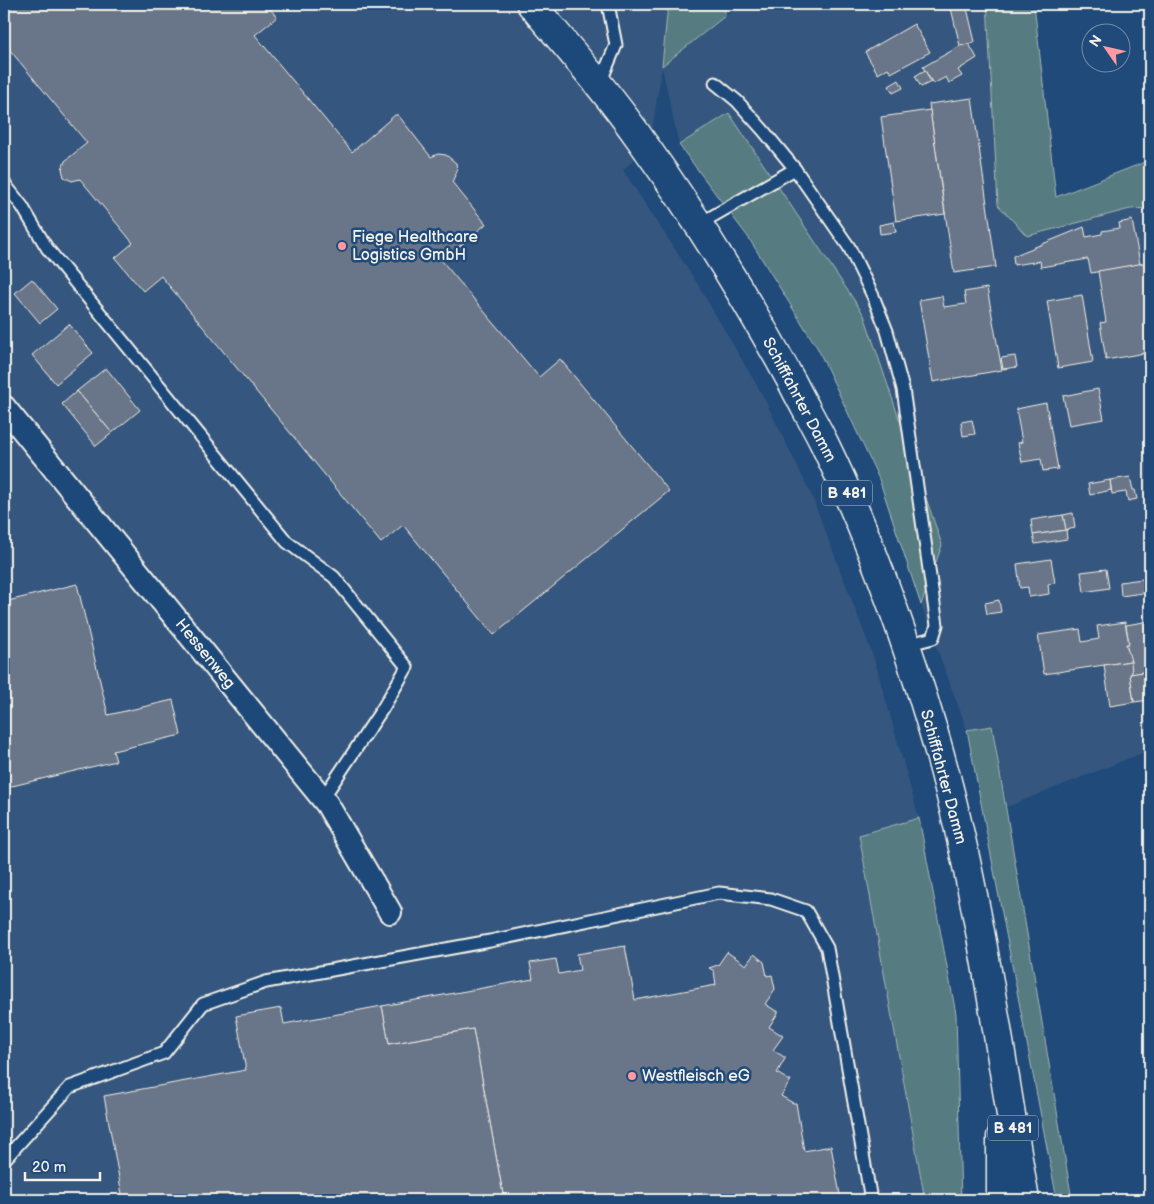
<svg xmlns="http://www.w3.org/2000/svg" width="1154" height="1204" viewBox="0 0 1154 1204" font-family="'Balsamiq Sans',sans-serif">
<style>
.built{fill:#35577e}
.green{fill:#567c82;stroke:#a5b6b5}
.building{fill:#697588;stroke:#f4f1e8}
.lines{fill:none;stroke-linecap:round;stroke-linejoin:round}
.service-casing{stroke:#f4f1e8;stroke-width:15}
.minor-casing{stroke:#f4f1e8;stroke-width:26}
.primary-casing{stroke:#f4f1e8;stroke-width:31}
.service{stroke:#1f4a7a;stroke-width:11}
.minor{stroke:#1f4a7a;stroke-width:22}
.primary{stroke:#1f4a7a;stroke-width:28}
.poi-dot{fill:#ff9aa2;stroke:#1f4a7a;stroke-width:2}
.labels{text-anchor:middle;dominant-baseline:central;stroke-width:5;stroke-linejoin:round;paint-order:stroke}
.shield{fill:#1f4a7a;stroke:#b4bfc7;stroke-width:1}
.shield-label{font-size:15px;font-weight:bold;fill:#f4f1e8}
.poi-label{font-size:16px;fill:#f4f1e8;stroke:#1f4a7a;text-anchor:start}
.street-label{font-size:16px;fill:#f4f1e8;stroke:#1f4a7a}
</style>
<rect width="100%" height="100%" fill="#1f4a7a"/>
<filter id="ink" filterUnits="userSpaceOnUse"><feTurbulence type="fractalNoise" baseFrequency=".02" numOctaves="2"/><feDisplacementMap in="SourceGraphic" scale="10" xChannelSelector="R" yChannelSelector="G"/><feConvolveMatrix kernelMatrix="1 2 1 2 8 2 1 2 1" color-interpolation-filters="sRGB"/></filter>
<g filter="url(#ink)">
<path class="built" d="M 4,4 L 668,4 L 662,65 L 725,16 L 745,4 L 987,4 L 998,205 L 1130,209 L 1150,208 L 1150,750 L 1007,807 L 992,726 L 967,730 L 921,605 L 942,544 L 729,113 L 679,145 L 662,67 L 650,145 L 623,170 L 697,283 L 762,394 L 811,494 L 874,658 L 919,818 L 859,835 L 925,1200 L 4,1200 Z"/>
<g class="green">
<path d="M 668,4 L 725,4 L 725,16 L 662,66 Z"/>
<path d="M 987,4 L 1034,4 L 1056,197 L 1150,160 L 1150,208 L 1130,209 L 1027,236 L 998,205 Z"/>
<path d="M 729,113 L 864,315 L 942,545 L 921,605 L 879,479 L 818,349 L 748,237 L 679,145 Z"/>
<path d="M 992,726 L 1072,1200 L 1057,1200 L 967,730 Z"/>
<path d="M 919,818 L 956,1014 L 961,1200 L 925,1200 L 859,835 Z"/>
</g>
<g class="building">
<path d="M 4,4 L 266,4 L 277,17 L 255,35 L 352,152 L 395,115 L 398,115 L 431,157 L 438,154 L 446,155 L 456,163 L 457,171 L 452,182 L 486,224 L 442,261 L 539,377 L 560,359 L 669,491 L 494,635 L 403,525 L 381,543 L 161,276 L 143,291 L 115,258 L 133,243 L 80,179 L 72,181 L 64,177 L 62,169 L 65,161 L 87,143 L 4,43 Z"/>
<path d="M 950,4 L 966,4 L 975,42 L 960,46 Z"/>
<path d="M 914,24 L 930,52 L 891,73 L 888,68 L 878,74 L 865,52 Z"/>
<path d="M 969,44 L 977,58 L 958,70 L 962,76 L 949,83 L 946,77 L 933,84 L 923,67 L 960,46 Z"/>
<path d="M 925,70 L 931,82 L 921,87 L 915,76 Z"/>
<path d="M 899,80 L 903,88 L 893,93 L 889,86 Z"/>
<path d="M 972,98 L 996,267 L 954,273 L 929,104 Z"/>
<path d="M 930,110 L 945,214 L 896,221 L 881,117 Z"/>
<path d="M 1132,220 L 1140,264 L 1091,273 L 1088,259 L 1041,267 L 1040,261 L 1014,265 L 1013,256 L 1084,227 L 1086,237 L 1102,234 L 1102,231 L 1120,228 L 1119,223 Z"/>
<path d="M 894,222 L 896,232 L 880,234 L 879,225 Z"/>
<path d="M 4,249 L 8,249 L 4,290 Z"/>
<path d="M 1150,262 L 1150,352 L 1106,360 L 1100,323 L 1106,322 L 1098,271 Z"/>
<path d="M 32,279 L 57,309 L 40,323 L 15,293 Z"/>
<path d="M 987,288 L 1002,370 L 933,382 L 919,300 L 942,296 L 944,307 L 966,304 L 964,292 Z"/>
<path d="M 1082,295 L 1093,362 L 1058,368 L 1047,301 Z"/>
<path d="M 69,324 L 93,353 L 56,384 L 32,355 Z"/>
<path d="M 1015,356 L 1017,367 L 1003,369 L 1001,358 Z"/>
<path d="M 106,368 L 140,410 L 112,433 L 77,391 Z"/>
<path d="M 1098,389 L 1104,419 L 1069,425 L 1063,396 Z"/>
<path d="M 77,391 L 112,433 L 96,446 L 62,404 Z"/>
<path d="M 1046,403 L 1058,469 L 1043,471 L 1041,459 L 1022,462 L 1018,443 L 1022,442 L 1016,409 Z"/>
<path d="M 972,420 L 975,434 L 963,436 L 961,422 Z"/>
<path d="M 1130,477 L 1133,490 L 1135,490 L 1137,499 L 1128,501 L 1126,492 L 1112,494 L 1110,480 Z"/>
<path d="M 1110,480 L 1111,490 L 1090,495 L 1088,484 Z"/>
<path d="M 1073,513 L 1075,528 L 1066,530 L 1063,515 Z"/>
<path d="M 1063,515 L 1066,530 L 1033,535 L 1031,520 Z"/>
<path d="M 1066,530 L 1067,539 L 1035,544 L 1033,535 Z"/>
<path d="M 1051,559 L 1055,583 L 1048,584 L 1049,594 L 1029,597 L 1028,587 L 1020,588 L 1017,564 Z"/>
<path d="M 1106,569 L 1109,588 L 1084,592 L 1081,572 Z"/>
<path d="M 1150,578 L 1150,592 L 1121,596 L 1120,582 Z"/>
<path d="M 77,584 L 108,715 L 173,700 L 181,735 L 113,751 L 116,761 L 4,788 L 4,602 Z"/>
<path d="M 999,600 L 1001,612 L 987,614 L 985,603 Z"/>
<path d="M 1150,621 L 1150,671 L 1132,674 L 1126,644 L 1129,644 L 1126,625 Z"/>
<path d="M 1125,622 L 1129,644 L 1126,644 L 1131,661 L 1044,674 L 1038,635 L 1080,629 L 1082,642 L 1099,639 L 1097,626 Z"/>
<path d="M 1131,661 L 1132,674 L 1130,674 L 1134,702 L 1110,706 L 1104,665 Z"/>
<path d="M 1150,671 L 1150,700 L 1134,702 L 1130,674 Z"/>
<path d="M 625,946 L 635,1000 L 716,985 L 714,971 L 709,968 L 718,965 L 727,952 L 746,965 L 754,954 L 764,962 L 767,976 L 772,975 L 775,989 L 765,1004 L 776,1011 L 778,1011 L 778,1013 L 769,1027 L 780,1034 L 782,1034 L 783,1036 L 773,1050 L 784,1057 L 786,1057 L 777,1073 L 788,1080 L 791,1080 L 781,1096 L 793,1103 L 796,1103 L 804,1151 L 831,1146 L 841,1200 L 504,1200 L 473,1029 L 389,1044 L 382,1006 L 533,979 L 530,963 L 556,959 L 559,974 L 580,970 L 577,954 Z"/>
<path d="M 382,1006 L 389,1044 L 473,1029 L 504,1200 L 123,1200 L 104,1096 L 246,1070 L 236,1016 L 281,1008 L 284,1024 Z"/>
</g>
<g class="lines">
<g class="service-casing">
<g id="service">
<path d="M 600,83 L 616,45 L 608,4"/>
<path d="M 715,83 L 737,101 L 763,130 L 795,169 L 849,247 L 873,296 L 887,331 L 903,389 L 937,625 L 933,638 L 906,645"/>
<path d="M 4,183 L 22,206 L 47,248 L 287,542 L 334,577 L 407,667 L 383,708 L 323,798"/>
<path d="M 699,224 L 795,169"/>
<path d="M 4,1160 L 70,1087 L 164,1053 L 203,1004 L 266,982 L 490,941 L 719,893 L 771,899 L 806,911 L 827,948 L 871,1200"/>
</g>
</g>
<g class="minor-casing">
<path id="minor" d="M 4,407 L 327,804 L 390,912"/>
</g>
<g class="primary-casing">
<g id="primary">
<path d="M 531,4 C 569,49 609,94 643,143 C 698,220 748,301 793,384 C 803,404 814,423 824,443 C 868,533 903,630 932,727 C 978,881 998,1042 1025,1200"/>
<path d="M 1001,1137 L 1001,1200"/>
</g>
</g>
<use href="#service" class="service"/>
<use href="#minor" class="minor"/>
<use href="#primary" class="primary"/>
</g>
</g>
<g class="poi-dot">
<circle cx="342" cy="246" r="5"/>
<circle cx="632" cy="1076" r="5"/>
</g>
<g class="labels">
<g class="shield">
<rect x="822" y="480.5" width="50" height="25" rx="4"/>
<rect x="988" y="1115.5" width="50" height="25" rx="4"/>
</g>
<g class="shield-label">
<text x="847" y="493">B 481</text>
<text x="1013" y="1128">B 481</text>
</g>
<g class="poi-label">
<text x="352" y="237">Fiege Healthcare<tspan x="352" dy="18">Logistics GmbH</tspan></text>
<text x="642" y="1076">Westfleisch eG</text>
</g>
<g class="street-label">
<text transform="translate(799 400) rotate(62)">Schifffahrter Damm</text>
<text transform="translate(205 654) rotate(51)">Hessenweg</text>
<text transform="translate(943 777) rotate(75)">Schifffahrter Damm</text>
</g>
</g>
<rect width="1154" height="1204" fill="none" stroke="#1f4a7a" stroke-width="20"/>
<rect x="10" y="10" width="1134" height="1184" fill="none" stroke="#f4f1e8" stroke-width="2" filter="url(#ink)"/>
<g transform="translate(1106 48) rotate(304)"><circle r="24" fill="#1f4a7a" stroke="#748da6"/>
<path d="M0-4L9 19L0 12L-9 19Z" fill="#ff9aa2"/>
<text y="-8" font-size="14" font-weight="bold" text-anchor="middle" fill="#f4f1e8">N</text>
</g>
<path d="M25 1172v8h75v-8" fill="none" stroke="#f4f1e8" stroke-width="2.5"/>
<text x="32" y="1172" font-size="15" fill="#f4f1e8" stroke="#1f4a7a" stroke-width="4" paint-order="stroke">20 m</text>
</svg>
